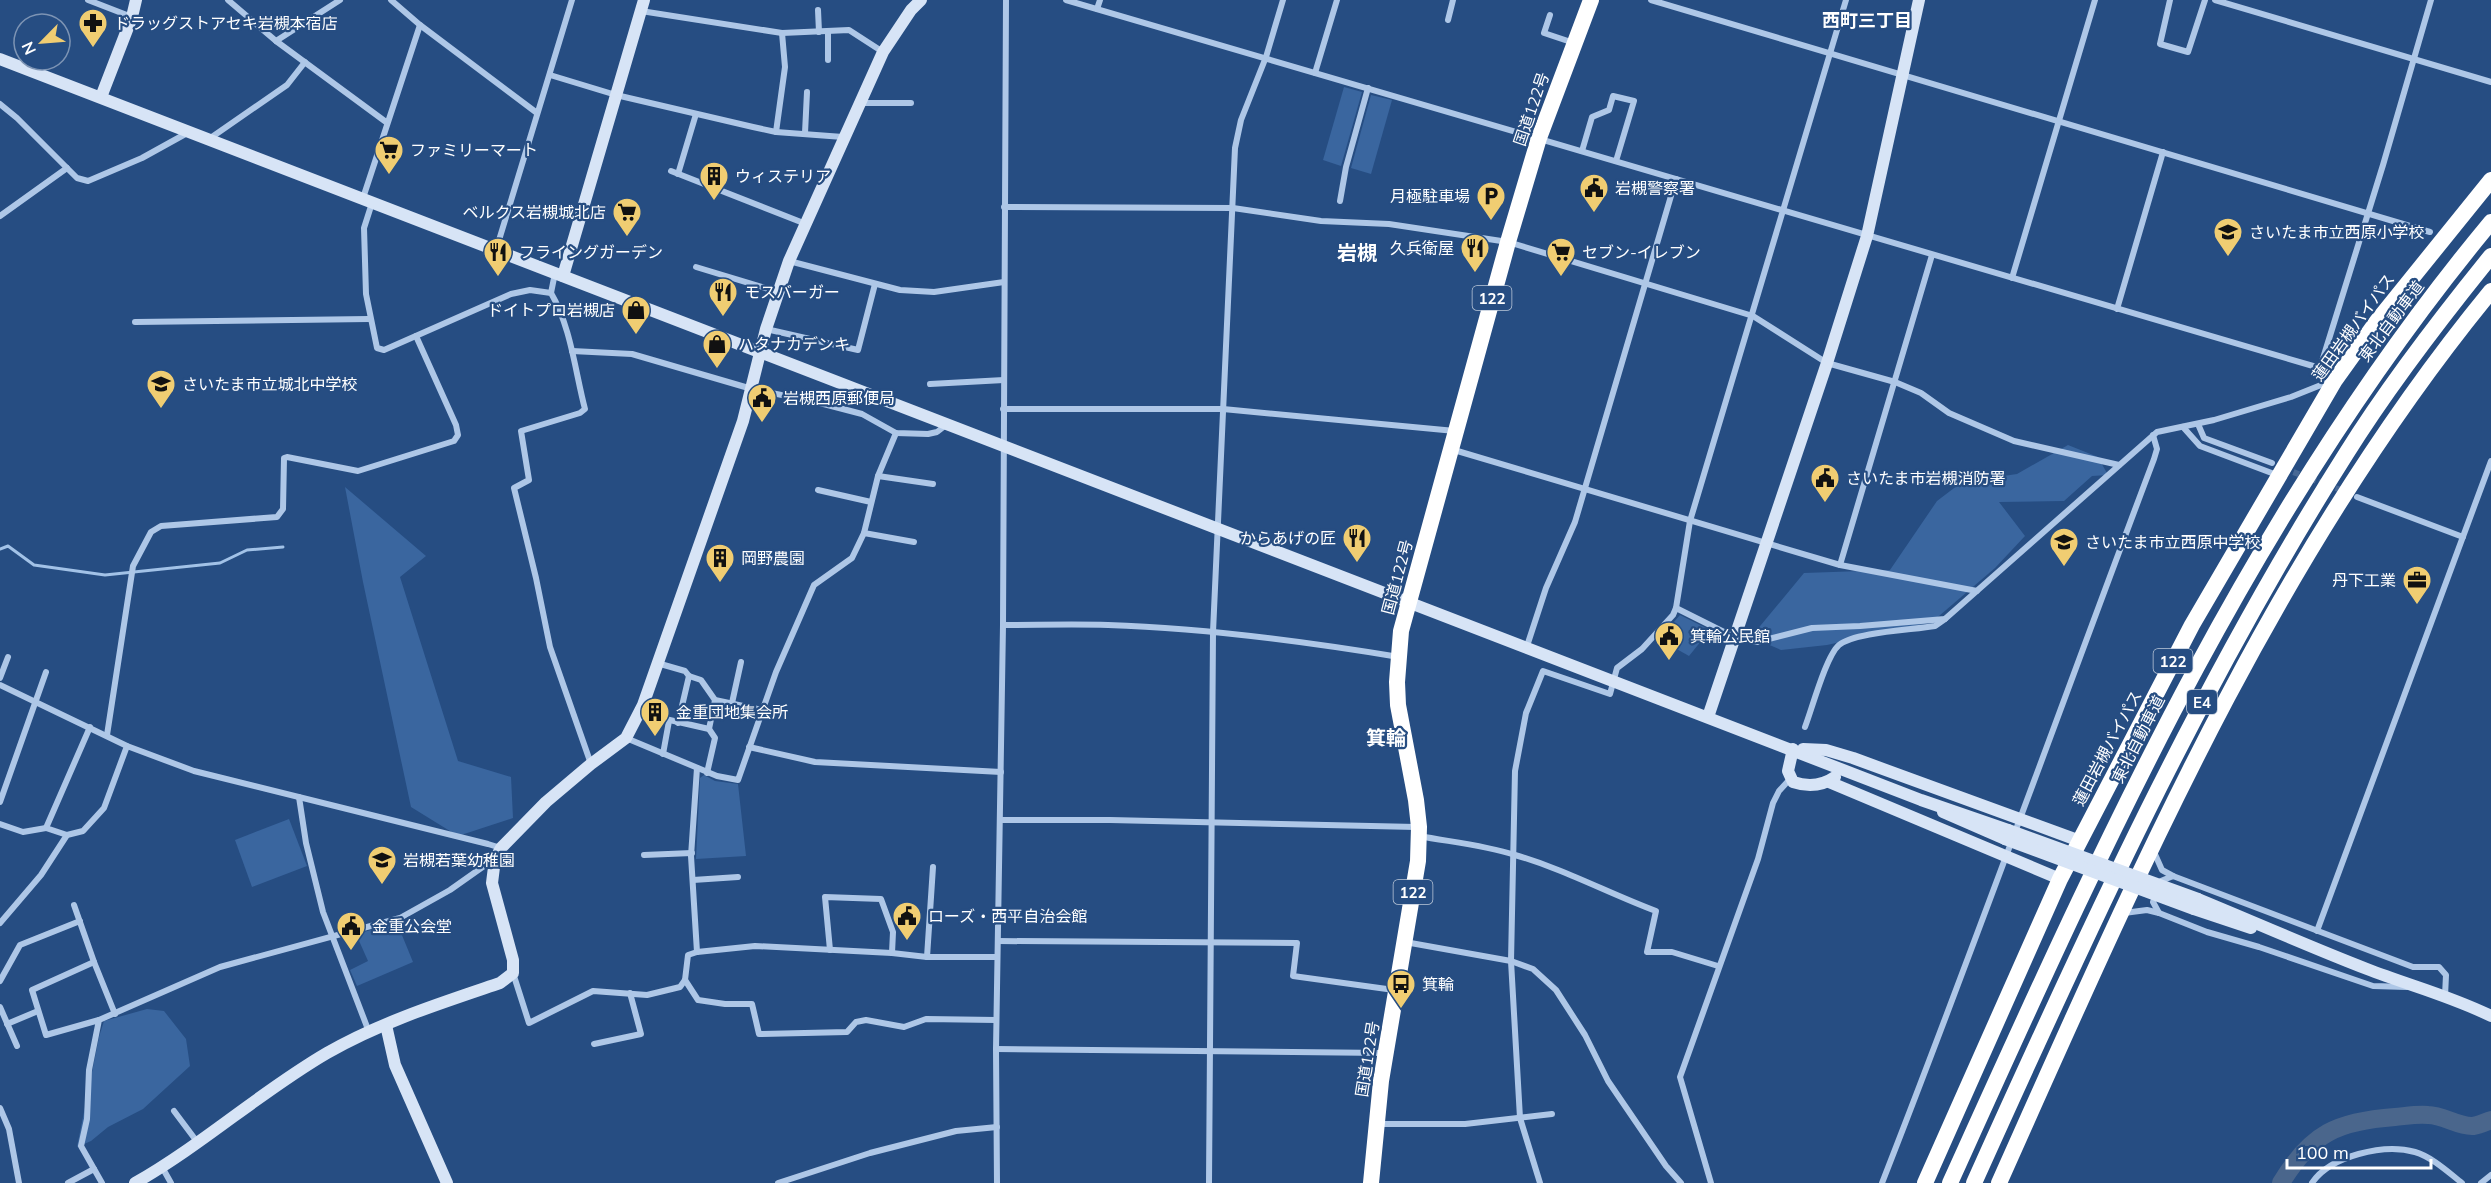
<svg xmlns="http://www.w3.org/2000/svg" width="2491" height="1183" viewBox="0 0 2491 1183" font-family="Mulish,'Noto Sans JP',sans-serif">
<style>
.green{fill:#3a669f}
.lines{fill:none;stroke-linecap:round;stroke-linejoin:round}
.stream{stroke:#a2c2e7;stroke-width:3}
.river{stroke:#4a668c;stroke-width:18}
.street-tunnel{stroke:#476895;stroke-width:6;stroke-dasharray:6 3;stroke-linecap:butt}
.street{stroke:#aec7e7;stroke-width:6}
.secondary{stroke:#d7e4f6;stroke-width:12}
.highway{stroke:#fff;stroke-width:16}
.secondary-bridge{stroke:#d7e4f6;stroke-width:12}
.labels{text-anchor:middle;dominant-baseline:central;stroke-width:4.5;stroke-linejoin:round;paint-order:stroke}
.shield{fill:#264d82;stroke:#becada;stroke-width:1.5}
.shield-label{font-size:15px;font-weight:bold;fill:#fff}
.poi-label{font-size:16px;fill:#fff;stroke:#264d82;text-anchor:start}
.street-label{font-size:16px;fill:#fff;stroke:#264d82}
.neighbourhood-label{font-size:18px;font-weight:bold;fill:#fff;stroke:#264d82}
.quarter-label{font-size:20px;font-weight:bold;fill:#fff;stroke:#264d82}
</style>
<rect width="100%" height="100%" fill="#264d82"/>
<g class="green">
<path d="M 1344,87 L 1362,92 L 1341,166 L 1323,160 Z"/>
<path d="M 1371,95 L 1392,100 L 1371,174 L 1351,168 Z"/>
<path d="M 2068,445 L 2098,457 L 2108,475 L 2092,476 L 2064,501 L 1999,502 L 2025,536 L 1995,568 L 1932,622 L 1827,645 L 1781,650 L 1751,637 L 1804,573 L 1890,570 L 1937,501 L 1962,482 L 2017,474 Z"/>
<path d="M 345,487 L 426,556 L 400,577 L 458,761 L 511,777 L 513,818 L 458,836 L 411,807 L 363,582 Z"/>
<path d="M 1680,615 L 1710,630 L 1689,656 L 1659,639 Z"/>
<path d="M 704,775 L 715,781 L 738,784 L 746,856 L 696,859 L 700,778 Z"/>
<path d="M 289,819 L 307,866 L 252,887 L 235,840 Z"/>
<path d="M 397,923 L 413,962 L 357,986 L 350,970 L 368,961 L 356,934 Z"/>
<path d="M 147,1009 L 164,1011 L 186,1039 L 190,1066 L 143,1109 L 108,1127 L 91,1141 L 77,1147 L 99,1037 L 104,1021 Z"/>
</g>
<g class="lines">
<path class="stream" d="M 0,549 L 8,546 L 34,565 L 105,575 L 220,563 L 247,550 L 283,547"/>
<path class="river" d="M 2281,1183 C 2311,1133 2338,1121 2395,1117 C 2406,1116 2417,1114 2428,1115 C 2443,1115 2459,1127 2473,1126 C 2479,1125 2486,1122 2491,1120"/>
<path class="street-tunnel" d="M 2285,469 L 2346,492"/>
<g class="street">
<path d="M 88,0 L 132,17"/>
<path d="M 228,0 L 276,41 L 386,122"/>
<path d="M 391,0 L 420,25 L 537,113"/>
<path d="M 1066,0 L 2320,368 L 2335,379"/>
<path d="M 1651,0 L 2430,232"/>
<path d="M 2170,0 L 2160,44 L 2188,52 L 2205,0"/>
<path d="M 2215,0 L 2491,82"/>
<path d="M 1097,9 L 1100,0"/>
<path d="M 818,10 L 819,32"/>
<path d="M 641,11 L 782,33 L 849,30 L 883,52"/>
<path d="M 1550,15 L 1544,33 L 1574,43"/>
<path d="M 1448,20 L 1453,0"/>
<path d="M 276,41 L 340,0"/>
<path d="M 828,60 L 828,31"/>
<path d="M 1315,73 L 1337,0"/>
<path d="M 550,75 L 616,95 L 753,127 L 776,132 L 843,137"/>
<path d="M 860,103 L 911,103"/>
<path d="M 0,104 L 17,118 L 77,178 L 88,181 L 142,158 L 189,132"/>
<path d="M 776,132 L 785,67 L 782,33"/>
<path d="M 805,133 L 807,92"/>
<path d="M 209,139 L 287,85 L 305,62"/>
<path d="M 1582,151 L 1592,117 L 1609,110 L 1613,96 L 1634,101 L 1616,161"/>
<path d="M 671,171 L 806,224"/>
<path d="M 678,174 L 696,114"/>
<path d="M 363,198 L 420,25"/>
<path d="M 1340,201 L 1346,167 L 1368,88"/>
<path d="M 372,203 L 364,228 L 366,294 L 377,348 L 384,350 L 511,294 L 530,290 L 551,293 C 571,327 575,371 585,409 L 580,413 L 521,431 L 529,480 L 514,488 L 536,578 L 550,647 L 591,764"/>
<path d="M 1004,207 L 1233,208 L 1321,221 L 1389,224 L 1508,242 L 1753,316 L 1827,363 L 1895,382 L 1921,393 L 1949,413 L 2014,441 L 2119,465"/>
<path d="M 0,216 L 67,168"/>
<path d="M 496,250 L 572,0"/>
<path d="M 789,261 L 900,290 L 934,292 L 1004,282"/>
<path d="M 696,267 L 778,292"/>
<path d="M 2012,278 L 2095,0"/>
<path d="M 551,293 L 555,273"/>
<path d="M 2117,309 L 2163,152"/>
<path d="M 135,322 L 369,319"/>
<path d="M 766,329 L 858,350 L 875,284"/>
<path d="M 572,351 L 632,354 L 752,389 L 816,402 L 862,414 L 896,433 L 928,434 L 937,432 L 946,425"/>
<path d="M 2320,368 L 2383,165 L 2431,0"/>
<path d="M 930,384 L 1004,380"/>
<path d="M 1003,409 L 1223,409 L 1455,431"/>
<path d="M 2198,424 L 2204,438 L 2272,463"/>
<path d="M 2183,427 L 2200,446 L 2277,475"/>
<path d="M 1454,450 L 1840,565 L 1977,591"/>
<path d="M 878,476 L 933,484"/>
<path d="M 818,490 L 871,502"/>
<path d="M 2357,497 L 2463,537"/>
<path d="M 864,533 L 914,542"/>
<path d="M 1840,565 L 1932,255"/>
<path d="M 1676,608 L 1734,637 L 1757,642 L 1812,628 L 1860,626 L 1945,619 L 2157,432 L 2214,420 L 2291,397 L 2331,381"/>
<path d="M 1003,625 C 1038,625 1073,624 1108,625 C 1205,628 1302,641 1399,657"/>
<path d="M 1527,646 L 1546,588 L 1575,522 L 1676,179"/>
<path d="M 657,663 L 685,671 L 689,676 L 701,680 L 715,700 L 762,710"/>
<path d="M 0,678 L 8,657"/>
<path d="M 0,685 L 127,746 L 194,771 L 488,844 L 501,848 L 499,849"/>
<path d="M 732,703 L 741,662"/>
<path d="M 639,713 L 709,729 L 715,738 L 707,773"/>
<path d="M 678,723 L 689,676"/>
<path d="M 1805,727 C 1812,709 1826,656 1839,645 C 1855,632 1912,630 1935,626 L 1945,619"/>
<path d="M 709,729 L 715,700"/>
<path d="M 107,735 L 133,566 L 151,532 L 161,526 L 277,517 L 283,509 L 284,458 L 287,457 L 358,471 L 454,441 L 458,435 L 456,425 L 416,336"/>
<path d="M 626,738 L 717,776 L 738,780 L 776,672 L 814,585 L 852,558 L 864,533 L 878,476 L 896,433"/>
<path d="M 749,747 L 815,762 L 1001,772"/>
<path d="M 663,754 L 669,721"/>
<path d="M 697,768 L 691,856 L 697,952"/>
<path d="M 299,797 L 306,843 L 323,912 L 369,1032"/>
<path d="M 0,802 L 46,672"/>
<path d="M 1000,820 L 1110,820 L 1416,827"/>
<path d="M 0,824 L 23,832 L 46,828"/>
<path d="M 67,835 L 46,828 L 90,727"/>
<path d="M 1419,836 C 1451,842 1484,845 1515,855 C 1564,869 1608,893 1656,911 L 1647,952 L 1672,952 L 1718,966"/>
<path d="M 2154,852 L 2162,870 L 2173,876"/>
<path d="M 644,855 L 692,853"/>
<path d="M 693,880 L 738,877"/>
<path d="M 2160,885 L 2161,881 L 2173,876 L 2413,967 L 2439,967 L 2446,975 L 2445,996"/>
<path d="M 2156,894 L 2153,902 L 2159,913 L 2207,932 L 2259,947 L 2373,986 L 2407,987"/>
<path d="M 74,905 L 94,962 L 115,1014"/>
<path d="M 2124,913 L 2147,910 L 2159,913"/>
<path d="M 0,923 L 41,875 L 67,835 L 83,831 L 104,808 L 127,746"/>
<path d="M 2317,931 L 2491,461"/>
<path d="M 998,941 L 1297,943 L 1293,976 L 1394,990"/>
<path d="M 1405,942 L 1511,961 L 1533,969 L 1556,990 L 1585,1035 L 1608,1081 L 1666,1166 L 1681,1183"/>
<path d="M 830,950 L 825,897 L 881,899 L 893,932 L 892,953"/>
<path d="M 927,957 L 933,867"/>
<path d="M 94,962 L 32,990 L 46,1035 L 99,1020"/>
<path d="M 513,973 L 529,1023 L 593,991 L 647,995 L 680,987 L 685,980 L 688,955 L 697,952 L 755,946 L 892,953 L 927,957 L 997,957"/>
<path d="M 685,980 L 698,1000 L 725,1004 L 752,1004 L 759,1034 L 847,1032 L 856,1022 L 866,1020 L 904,1027 L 926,1019 L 996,1020"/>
<path d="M 0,981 L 20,945 L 80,921"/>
<path d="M 0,1007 L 17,1046"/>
<path d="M 7,1024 L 38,1011"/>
<path d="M 594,1044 L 641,1034 L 630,993"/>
<path d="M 996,1049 L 1385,1053"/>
<path d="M 0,1108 L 9,1129 L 19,1183"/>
<path d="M 174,1111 L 198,1143"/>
<path d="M 1377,1124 L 1465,1124 L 1552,1114"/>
<path d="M 162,1167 L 171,1183"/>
<path d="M 68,1183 L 94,1169"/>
<path d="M 102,1183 L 81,1146 L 87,1119 L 89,1070 L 99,1020 L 220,967 L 400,918 L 450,890 L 484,866 L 492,857"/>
<path d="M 778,1183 L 870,1153 L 956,1131 L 997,1127"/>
<path d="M 997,1183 L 996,1049 L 1003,625 L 1006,0"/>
<path d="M 1209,1183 L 1213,632 L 1235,148 L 1241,120 L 1266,57 L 1283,0"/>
<path d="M 1540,1183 L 1520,1118 L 1511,961 L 1515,771 L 1526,713 L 1543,671 L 1610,694 L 1617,668 L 1642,649 L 1673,615 L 1676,608 L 1690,521 L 1846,0"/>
<path d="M 1711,1183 L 1680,1077 L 1758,859 L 1773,803 L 1779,791 L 1790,779"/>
<path d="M 1882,1183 C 1976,943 2063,700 2154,459 L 2157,449 L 2153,435"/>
<path d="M 2312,1183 C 2330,1156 2384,1143 2415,1152 C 2432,1157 2448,1172 2462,1183"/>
<path d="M 2481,1183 L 2491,1175"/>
</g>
<g class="secondary">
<path d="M 0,59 L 1921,800 L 2008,830"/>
<path d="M 101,97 L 132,17 L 136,0"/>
<path d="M 563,276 L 644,0"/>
<path d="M 1708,717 L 1827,363 L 1867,236 L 1919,0"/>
<path d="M 1793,749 L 1788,771 L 1793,782 C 1808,787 1822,786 1835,777"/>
<path d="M 1803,749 L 1826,750 L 1853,758 L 2080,841"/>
<path d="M 1829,782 L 2060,879"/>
<path d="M 1943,812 L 2005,839"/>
<path d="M 2198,899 C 2254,922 2310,947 2367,969 C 2408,985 2451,996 2491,1016"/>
<path d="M 2194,909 L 2251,928"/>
<path d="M 386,1025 L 395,1065 L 447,1183"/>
<path d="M 135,1183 C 202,1145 260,1092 327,1053 C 381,1022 441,1003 500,983 L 513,973 L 513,960 L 492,883 L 495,859 L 501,848 L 546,802 L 591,764 L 626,738 L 643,705 L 743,421 L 766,329 L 789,261 L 883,52 L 911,10 L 921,0"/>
</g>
<g class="highway">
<path d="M 1371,1183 L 1381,1081 L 1418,861 L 1419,827 L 1416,800 L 1398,705 L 1397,682 L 1401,631 L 1508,242 L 1539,138 L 1591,0"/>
<path d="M 1925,1183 L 2060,879 L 2192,625 L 2335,380 L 2378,320 L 2491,180"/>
<path d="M 1950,1183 C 2104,843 2250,512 2491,222"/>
<path d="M 1974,1183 C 2086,934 2199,686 2346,454 C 2389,385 2440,319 2491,256"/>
<path d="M 1999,1183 C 2137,874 2274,555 2491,291"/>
</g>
<g class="secondary-bridge">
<path d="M 2008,830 L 2198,899"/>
<path d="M 2005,839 L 2194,909"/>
</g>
</g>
<defs>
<g id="pharmacy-pin" transform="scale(1.5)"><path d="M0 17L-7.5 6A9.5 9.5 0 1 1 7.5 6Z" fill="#f0cd72" stroke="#264d82"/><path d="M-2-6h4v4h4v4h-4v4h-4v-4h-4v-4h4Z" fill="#111"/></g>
<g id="supermarket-pin" transform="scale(1.5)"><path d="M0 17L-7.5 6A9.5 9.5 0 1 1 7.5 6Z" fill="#f0cd72" stroke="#264d82"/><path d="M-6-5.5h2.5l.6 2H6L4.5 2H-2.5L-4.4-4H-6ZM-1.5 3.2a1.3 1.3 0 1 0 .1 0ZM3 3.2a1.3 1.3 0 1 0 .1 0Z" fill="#111"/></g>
<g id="building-pin" transform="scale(1.5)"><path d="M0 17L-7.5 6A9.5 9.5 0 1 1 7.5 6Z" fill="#f0cd72" stroke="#264d82"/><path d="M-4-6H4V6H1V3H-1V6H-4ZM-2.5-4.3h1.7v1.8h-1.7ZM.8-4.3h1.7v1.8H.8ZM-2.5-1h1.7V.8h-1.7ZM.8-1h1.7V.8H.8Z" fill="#111"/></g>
<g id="civic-pin" transform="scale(1.5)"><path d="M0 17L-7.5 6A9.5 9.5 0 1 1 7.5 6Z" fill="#f0cd72" stroke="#264d82"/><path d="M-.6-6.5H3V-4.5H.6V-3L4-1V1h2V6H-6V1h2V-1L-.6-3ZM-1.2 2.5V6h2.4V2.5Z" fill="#111"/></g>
<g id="parking-pin" transform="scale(1.5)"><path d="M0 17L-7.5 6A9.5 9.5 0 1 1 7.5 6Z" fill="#f0cd72" stroke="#264d82"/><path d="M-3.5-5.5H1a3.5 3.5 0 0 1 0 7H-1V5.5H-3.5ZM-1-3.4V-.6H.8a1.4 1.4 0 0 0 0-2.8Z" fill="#111"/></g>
<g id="school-pin" transform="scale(1.5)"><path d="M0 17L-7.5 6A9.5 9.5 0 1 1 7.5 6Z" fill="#f0cd72" stroke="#264d82"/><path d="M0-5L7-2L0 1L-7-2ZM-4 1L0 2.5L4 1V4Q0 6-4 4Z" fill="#111"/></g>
<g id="restaurant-pin" transform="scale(1.5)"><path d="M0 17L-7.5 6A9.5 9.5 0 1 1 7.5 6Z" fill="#f0cd72" stroke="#264d82"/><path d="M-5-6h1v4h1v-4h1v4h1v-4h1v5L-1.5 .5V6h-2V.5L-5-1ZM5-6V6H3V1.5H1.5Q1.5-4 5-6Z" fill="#111"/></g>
<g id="shop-pin" transform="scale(1.5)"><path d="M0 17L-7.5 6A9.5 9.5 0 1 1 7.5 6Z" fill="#f0cd72" stroke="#264d82"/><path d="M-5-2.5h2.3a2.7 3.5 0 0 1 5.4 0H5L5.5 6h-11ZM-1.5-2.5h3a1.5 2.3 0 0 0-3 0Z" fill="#111"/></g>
<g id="office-pin" transform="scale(1.5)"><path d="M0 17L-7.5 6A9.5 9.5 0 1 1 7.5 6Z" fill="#f0cd72" stroke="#264d82"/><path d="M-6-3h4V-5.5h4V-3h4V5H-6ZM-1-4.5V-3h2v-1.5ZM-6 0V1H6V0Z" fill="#111"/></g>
<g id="bus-pin" transform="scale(1.5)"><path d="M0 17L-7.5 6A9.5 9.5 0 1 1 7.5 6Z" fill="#f0cd72" stroke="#264d82"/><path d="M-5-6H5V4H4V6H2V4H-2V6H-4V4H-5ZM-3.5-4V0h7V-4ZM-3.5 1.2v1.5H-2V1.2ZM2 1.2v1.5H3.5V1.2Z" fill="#111"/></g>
</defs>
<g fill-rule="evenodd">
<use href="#pharmacy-pin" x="93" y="23"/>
<use href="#supermarket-pin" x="389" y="150"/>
<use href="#building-pin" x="714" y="176"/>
<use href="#civic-pin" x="1594" y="188"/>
<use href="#parking-pin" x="1491" y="196"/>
<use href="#supermarket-pin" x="627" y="212"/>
<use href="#school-pin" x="2228" y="232"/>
<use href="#restaurant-pin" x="1475" y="248"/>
<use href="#restaurant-pin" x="498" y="252"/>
<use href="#supermarket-pin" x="1561" y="252"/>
<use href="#restaurant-pin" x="723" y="292"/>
<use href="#shop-pin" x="636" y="310"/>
<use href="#shop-pin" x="717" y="344"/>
<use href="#school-pin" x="161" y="384"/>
<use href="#civic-pin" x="762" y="398"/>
<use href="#civic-pin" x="1825" y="478"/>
<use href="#restaurant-pin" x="1357" y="538"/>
<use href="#school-pin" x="2064" y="542"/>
<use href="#building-pin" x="720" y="558"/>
<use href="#office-pin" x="2417" y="580"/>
<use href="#civic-pin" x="1669" y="636"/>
<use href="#building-pin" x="655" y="712"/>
<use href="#school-pin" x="382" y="860"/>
<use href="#civic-pin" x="907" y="916"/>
<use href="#civic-pin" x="351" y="926"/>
<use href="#bus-pin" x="1401" y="984"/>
</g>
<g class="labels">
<g class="shield">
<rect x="1472.5" y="286" width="39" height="24" rx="4.5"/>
<rect x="2153.5" y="649" width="39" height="24" rx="4.5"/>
<rect x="2187" y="690" width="30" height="24" rx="4.5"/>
<rect x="1393.5" y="880" width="39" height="24" rx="4.5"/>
</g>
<g class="shield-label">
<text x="1492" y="298">122</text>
<text x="2173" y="661">122</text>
<text x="2202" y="702">E4</text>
<text x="1413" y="892">122</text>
</g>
<g class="poi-label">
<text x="114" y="23">ドラッグストアセキ岩槻本宿店</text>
<text x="410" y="150">ファミリーマート</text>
<text x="735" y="176">ウィステリア</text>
<text x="1615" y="188">岩槻警察署</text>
<text x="1470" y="196" text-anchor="end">月極駐車場</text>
<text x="606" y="212" text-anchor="end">ベルクス岩槻城北店</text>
<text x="2249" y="232">さいたま市立西原小学校</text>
<text x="1454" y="248" text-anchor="end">久兵衛屋</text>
<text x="519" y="252">フライングガーデン</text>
<text x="1582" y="252">セブン-イレブン</text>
<text x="744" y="292">モスバーガー</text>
<text x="615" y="310" text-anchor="end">ドイトプロ岩槻店</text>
<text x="738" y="344">ハタナカデンキ</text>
<text x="182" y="384">さいたま市立城北中学校</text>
<text x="783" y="398">岩槻西原郵便局</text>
<text x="1846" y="478">さいたま市岩槻消防署</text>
<text x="1336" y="538" text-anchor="end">からあげの匠</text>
<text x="2085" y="542">さいたま市立西原中学校</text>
<text x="741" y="558">岡野農園</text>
<text x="2396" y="580" text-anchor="end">丹下工業</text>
<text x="1690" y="636">箕輪公民館</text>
<text x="676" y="712">金重団地集会所</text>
<text x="403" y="860">岩槻若葉幼稚園</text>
<text x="928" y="916">ローズ・西平自治会館</text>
<text x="372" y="926">金重公会堂</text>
<text x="1422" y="984">箕輪</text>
</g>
<g class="street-label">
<text transform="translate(1531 109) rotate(-71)">国道122号</text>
<text transform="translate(2391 321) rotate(-53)">東北自動車道</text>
<text transform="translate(2353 327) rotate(-54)">蓮田岩槻バイパス</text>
<text transform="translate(1397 577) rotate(-75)">国道122号</text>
<text transform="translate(2138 739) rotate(-63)">東北自動車道</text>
<text transform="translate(2107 748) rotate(-62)">蓮田岩槻バイパス</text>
<text transform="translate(1367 1059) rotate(-81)">国道122号</text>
</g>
<g class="neighbourhood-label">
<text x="1867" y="20">西町三丁目</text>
</g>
<g class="quarter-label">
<text x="1357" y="252">岩槻</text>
<text x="1386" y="737">箕輪</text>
</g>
</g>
<g transform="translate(42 42) rotate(245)"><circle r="28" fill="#264d82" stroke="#7d94b4" stroke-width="1.5"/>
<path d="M0-4.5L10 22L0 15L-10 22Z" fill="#f0cd72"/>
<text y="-9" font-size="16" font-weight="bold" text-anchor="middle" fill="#ffffff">N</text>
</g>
<path d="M2287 1159v9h144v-9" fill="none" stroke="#ffffff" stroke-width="3"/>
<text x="2296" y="1159" font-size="18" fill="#ffffff" stroke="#264d82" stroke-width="4.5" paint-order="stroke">100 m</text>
</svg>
